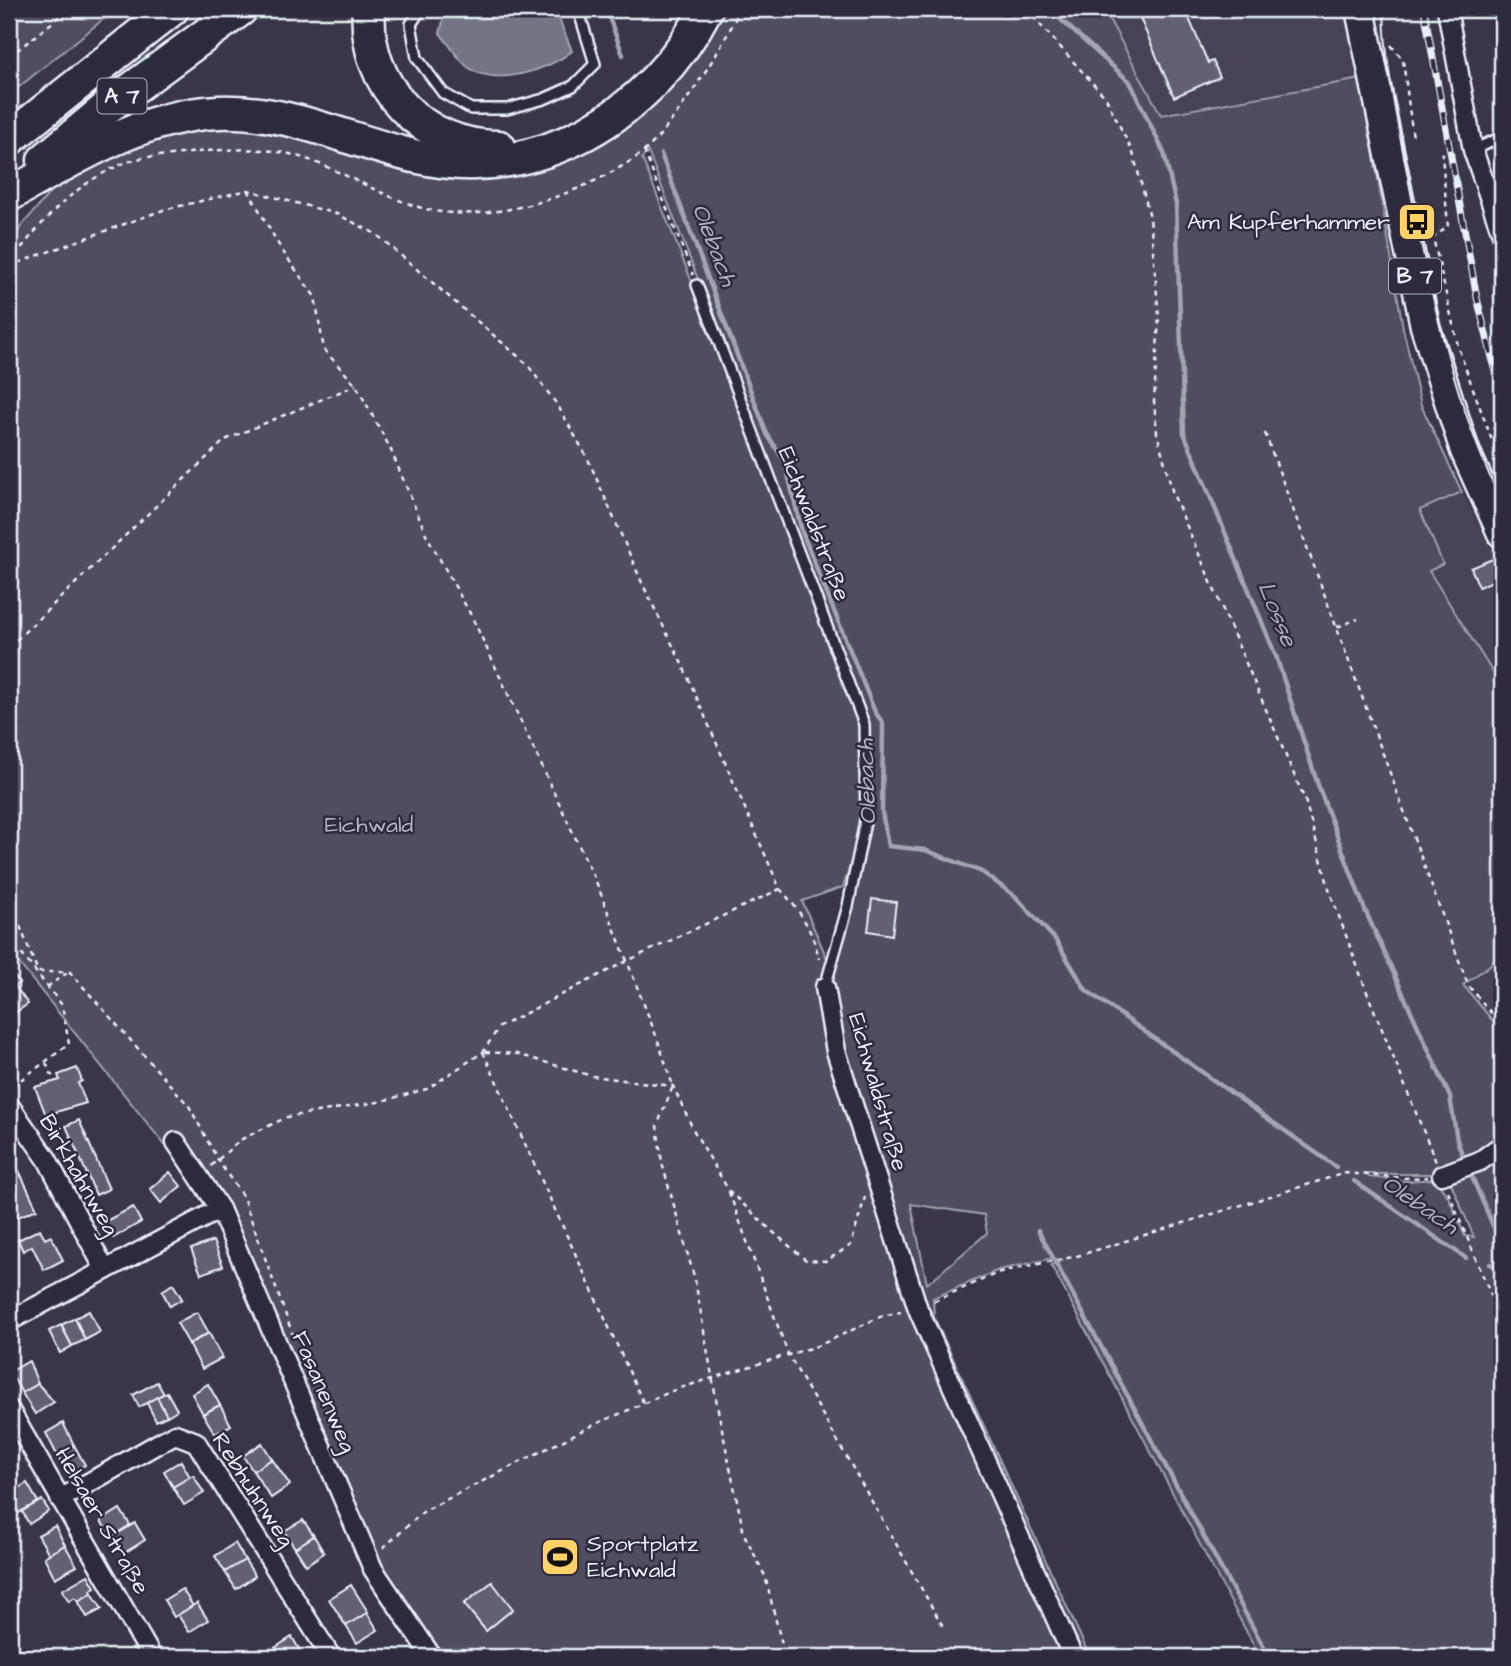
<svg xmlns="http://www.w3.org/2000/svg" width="1511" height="1666" viewBox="0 0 1511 1666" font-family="'Architects Daughter',sans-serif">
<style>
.built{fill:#464354}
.green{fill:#504e5f;stroke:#9ca0ac;stroke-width:2;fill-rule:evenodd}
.water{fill:#737482;stroke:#a2a6b1;stroke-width:2}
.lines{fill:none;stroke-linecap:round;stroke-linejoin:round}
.stream{stroke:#a2a6b1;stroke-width:4.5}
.building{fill:#636171;stroke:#e8f1f8;stroke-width:2}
.service-casing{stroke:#e8f1f8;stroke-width:14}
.minor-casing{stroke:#e8f1f8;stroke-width:23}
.primary-casing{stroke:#e8f1f8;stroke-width:33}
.motorway-casing{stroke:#e8f1f8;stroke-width:37}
.path{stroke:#e8f1f8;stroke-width:2.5;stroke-dasharray:5 5;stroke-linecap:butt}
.service{stroke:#2f2a3d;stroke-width:9}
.minor{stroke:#2f2a3d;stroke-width:18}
.primary{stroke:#2f2a3d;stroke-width:28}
.motorway{stroke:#2f2a3d;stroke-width:32}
.tram{stroke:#e8f1f8;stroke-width:2}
.rail-casing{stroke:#e8f1f8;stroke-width:7}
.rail{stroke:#2f2a3d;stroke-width:4.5;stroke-dasharray:13;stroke-linecap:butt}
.labels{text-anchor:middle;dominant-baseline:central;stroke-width:5;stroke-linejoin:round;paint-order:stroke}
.shield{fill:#2f2a3d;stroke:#b0b5c0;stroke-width:2}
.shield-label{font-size:21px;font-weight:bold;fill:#e8f1f8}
.poi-label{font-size:23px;fill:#e8f1f8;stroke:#2f2a3d;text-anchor:end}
.street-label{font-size:23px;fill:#e8f1f8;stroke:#2f2a3d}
.park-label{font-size:23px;fill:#b3b8c2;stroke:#2f2a3d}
.water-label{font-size:24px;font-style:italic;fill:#aeb2bd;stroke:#2f2a3d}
</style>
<rect width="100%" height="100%" fill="#3a3648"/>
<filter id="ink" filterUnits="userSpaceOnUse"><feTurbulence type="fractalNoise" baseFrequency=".0143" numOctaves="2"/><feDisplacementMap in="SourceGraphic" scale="14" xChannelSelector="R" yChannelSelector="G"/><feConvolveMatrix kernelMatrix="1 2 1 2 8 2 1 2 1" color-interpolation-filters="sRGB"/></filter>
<g filter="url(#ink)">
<g class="built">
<path d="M 1100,9 L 1346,9 L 1361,79 L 1161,115 L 1108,17 Z"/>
<path d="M 1462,492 L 1502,569 L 1502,687 L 1428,571 L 1420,510 Z"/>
<path d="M 1502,947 L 1502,1032 L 1462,985 L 1490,965 Z"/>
</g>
<g class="green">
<path d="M 9,9 L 116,9 L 9,95 Z"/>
<path d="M 710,9 L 1100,9 L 1108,17 L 1161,115 L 1361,79 L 1403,328 L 1421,405 L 1462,492 L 1420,510 L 1443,564 L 1429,571 L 1502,687 L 1502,947 L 1490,965 L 1463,985 L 1502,1032 L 1502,1136 L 1488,1148 L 1502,1175 L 1502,1657 L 1260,1657 L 1051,1265 L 1059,1262 L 1053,1258 L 999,1270 L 933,1298 L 934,1317 L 1090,1657 L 426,1657 L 370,1571 L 213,1205 L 9,951 L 9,241 L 61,179 L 91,159 L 215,121 L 359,149 L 568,151 ZM 648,152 C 724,342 794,533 868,724 C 878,815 858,884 832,970 L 802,901 L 843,887 C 862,836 864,778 861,724 L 704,312 L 642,158 ZM 1366,1174 L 1437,1174 L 1450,1181 L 1474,1237 L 1465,1236 L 1448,1196 L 1434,1179 L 1406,1181 L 1369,1177 ZM 911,1204 L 984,1215 L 987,1233 L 927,1284 Z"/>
</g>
<path class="water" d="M 446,9 L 555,9 L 572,51 C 549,70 496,87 469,68 C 458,60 449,44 440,33 Z"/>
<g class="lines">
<g class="stream">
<path d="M 606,9 L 623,55"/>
<path d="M 1049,9 L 1130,82 L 1164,153 L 1176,204 L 1184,433 L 1276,656 L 1319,788 L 1365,910 L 1450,1097 L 1457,1140 L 1465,1162"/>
<path d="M 661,154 L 767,434 L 785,462 L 802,532 L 875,712 L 883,723 L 882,812 L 888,846 L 925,850 L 982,872 L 1015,896 L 1055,939 L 1086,990 L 1336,1167"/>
<path d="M 1469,1170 L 1502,1246"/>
<path d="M 1354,1181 L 1466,1258"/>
<path d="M 1038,1230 L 1269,1657"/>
<path d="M 1490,1264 L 1502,1268"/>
</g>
</g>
<g class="building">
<path d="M 1136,9 L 1185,9 L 1208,63 L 1213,61 L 1220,77 L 1174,97 Z"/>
<path d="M 1495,558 L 1502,577 L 1479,587 L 1471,568 Z"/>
<path d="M 872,899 L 896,902 L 892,935 L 868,931 Z"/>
<path d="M 11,971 L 19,983 L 15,986 L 28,1004 L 13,1014 L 9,1012 Z"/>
<path d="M 77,1068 L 82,1081 L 78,1083 L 86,1103 L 46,1115 L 35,1087 L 60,1080 L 58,1075 Z"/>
<path d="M 79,1120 L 109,1189 L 96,1195 L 66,1126 Z"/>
<path d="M 9,1148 L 21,1175 L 9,1181 Z"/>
<path d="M 170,1172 L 181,1186 L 161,1203 L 150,1189 Z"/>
<path d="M 21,1175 L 37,1209 L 16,1218 L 9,1203 L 9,1181 Z"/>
<path d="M 133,1207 L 141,1222 L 113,1238 L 104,1222 Z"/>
<path d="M 40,1229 L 45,1239 L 51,1236 L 63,1260 L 44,1270 L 32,1246 L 23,1251 L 18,1240 Z"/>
<path d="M 213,1241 L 223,1266 L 201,1274 L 191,1249 Z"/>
<path d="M 173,1284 L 182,1299 L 170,1306 L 162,1291 Z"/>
<path d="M 89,1311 L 100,1332 L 85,1340 L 75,1318 Z"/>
<path d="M 197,1312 L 209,1333 L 189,1344 L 177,1323 Z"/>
<path d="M 75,1318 L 85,1340 L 72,1346 L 61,1325 Z"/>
<path d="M 61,1325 L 72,1346 L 60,1353 L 49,1331 Z"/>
<path d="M 209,1333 L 222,1358 L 202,1369 L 189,1344 Z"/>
<path d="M 29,1361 L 38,1384 L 22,1393 L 10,1372 Z"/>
<path d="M 157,1382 L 164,1394 L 139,1407 L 133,1395 Z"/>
<path d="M 38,1384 L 54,1402 L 35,1414 L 22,1393 Z"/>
<path d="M 208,1384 L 220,1405 L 203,1414 L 192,1394 Z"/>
<path d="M 167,1392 L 177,1410 L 167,1416 L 157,1397 Z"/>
<path d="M 157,1397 L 167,1416 L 156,1421 L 147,1403 Z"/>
<path d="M 220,1405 L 231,1425 L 215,1434 L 203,1414 Z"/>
<path d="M 63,1423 L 74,1445 L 57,1455 L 46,1433 Z"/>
<path d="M 262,1443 L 272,1459 L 253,1471 L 243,1456 Z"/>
<path d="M 74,1445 L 85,1465 L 68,1475 L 57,1455 Z"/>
<path d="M 272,1459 L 290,1485 L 271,1498 L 253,1471 Z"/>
<path d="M 181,1461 L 190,1477 L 173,1487 L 164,1471 Z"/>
<path d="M 193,1475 L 204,1493 L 184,1505 L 173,1487 Z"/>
<path d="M 27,1483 L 38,1502 L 17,1514 L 9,1499 L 13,1496 L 11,1493 Z"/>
<path d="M 42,1500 L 49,1511 L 29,1524 L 22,1511 Z"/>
<path d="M 120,1509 L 130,1525 L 111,1537 L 101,1521 Z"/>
<path d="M 303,1520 L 314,1536 L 295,1548 L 284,1531 Z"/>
<path d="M 135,1523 L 145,1540 L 124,1553 L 114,1536 Z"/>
<path d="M 55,1526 L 65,1545 L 49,1554 L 38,1535 Z"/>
<path d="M 314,1536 L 324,1553 L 306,1565 L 295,1548 Z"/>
<path d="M 235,1543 L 245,1560 L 225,1572 L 215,1556 Z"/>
<path d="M 65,1545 L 77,1566 L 55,1578 L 44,1557 Z"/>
<path d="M 245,1560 L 255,1576 L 236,1589 L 225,1572 Z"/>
<path d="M 88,1575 L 95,1587 L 91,1590 L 92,1593 L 78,1601 L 75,1597 L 69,1601 L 62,1590 Z"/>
<path d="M 492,1582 L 513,1609 L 486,1631 L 464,1604 Z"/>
<path d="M 351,1585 L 368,1612 L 346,1626 L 329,1599 Z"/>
<path d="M 182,1589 L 193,1606 L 174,1617 L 164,1600 Z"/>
<path d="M 92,1593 L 102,1609 L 87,1617 L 78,1601 Z"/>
<path d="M 197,1603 L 208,1620 L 189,1632 L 178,1615 Z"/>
<path d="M 367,1613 L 378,1630 L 357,1643 L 346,1626 Z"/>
<path d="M 292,1637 L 302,1654 L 297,1657 L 278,1657 L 273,1649 Z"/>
</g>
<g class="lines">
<g class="service-casing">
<g id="service">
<path d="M 421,9 L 411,24 L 417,58 L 443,93 L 471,109 L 507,109 L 544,99 L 573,86 L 595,64 L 578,9"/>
<path d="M 1473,150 L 1502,137"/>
<path d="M 697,285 L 864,724 L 866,817 L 848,906 L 825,987"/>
</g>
</g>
<g class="minor-casing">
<g id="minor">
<path d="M 1447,9 L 1473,150 L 1502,234"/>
<path d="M 825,987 L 836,1051 L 918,1309 L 1073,1657"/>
<path d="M 9,1105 L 47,1159 L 105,1270"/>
<path d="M 176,1142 L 220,1209 L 373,1569 L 432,1657"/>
<path d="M 1442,1175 L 1480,1161 L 1502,1145"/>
<path d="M 9,1321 L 220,1209"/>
<path d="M 9,1409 L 152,1657"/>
<path d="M 60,1499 L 175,1434 L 196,1442 L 331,1657"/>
</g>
</g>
<g class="primary-casing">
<path id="primary" d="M 1360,9 L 1425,326 L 1465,451 L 1502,533"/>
</g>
<g class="motorway-casing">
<g id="motorway">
<path d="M 369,9 C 363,85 423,148 499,147"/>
<path d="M 9,139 L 172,9"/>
<path d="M 44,160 L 110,105 L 241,9"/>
<path d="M 9,195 C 75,158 140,116 218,112 C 290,109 350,142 418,157 C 537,185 652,114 706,9"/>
</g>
</g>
<g class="path">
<path d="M 1026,9 L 1106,98 L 1133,153 L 1150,217 L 1159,317 L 1154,401 L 1157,433 L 1173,494 L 1305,800 L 1330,892 L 1368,995 L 1436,1162"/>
<path d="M 1391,45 L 1403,60 L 1413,138"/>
<path d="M 9,57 L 69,9"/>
<path d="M 644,151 L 693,275"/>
<path d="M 248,190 L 281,249 L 315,297 L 324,350 L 356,385 L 390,448 L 427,536 L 472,617 L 597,884 L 657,1038 L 673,1086 L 657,1126 L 662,1163 L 695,1280 L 718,1410 L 744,1534 L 765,1576 L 785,1657"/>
<path d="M 1432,233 L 1459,350 L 1502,468"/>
<path d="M 1432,238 L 1448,227 L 1442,154 L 1456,153"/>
<path d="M 9,264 C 42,221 74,183 127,162 C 146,155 170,156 190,153 C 221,149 259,147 290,154 C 336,166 377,195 422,208 C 491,227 587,193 642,153 C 667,135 730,38 739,9"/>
<path d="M 9,266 L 163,210 L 248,190 L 337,214 L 376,234 L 527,364 L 558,406 L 588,459 L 643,585 L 683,666 L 780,889 C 800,910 813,931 819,959"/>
<path d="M 1265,433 L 1468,985 L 1502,1026"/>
<path d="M 1337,627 L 1358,619"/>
<path d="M 9,647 L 225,440 L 356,385"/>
<path d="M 9,898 L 38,972 L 70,972 L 189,1106 L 219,1162 L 243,1197 L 294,1338"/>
<path d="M 9,938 L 62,1005 L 69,1044 L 10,1088"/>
<path d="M 47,987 L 67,973"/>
<path d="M 483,1052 L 643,1402"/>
<path d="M 485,1052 L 517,1054 L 592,1076 L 673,1086 L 694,1131 L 729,1191 L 773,1232 L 806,1260 L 826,1261 L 851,1245 L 865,1197"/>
<path d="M 46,1063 L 55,1082"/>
<path d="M 211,1166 L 240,1140 L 287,1117 L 378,1102 L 427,1089 L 483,1052 L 499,1027 L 625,962 L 780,889"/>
<path d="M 1448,1191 L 1502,1322"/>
<path d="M 729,1192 L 788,1354 L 945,1630"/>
<path d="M 934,1301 L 1000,1272 L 1077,1256 L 1345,1173 L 1405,1178 L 1428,1177"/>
<path d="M 383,1548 L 424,1511 L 589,1427 L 677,1389 L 820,1345 L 882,1316 L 901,1312"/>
</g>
<use href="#service" class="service"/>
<use href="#minor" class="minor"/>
<use href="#primary" class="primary"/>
<use href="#motorway" class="motorway"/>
<path class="tram" d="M 1384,9 C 1385,66 1397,121 1408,177 C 1429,288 1453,400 1502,503"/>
<g class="rail-casing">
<path id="rail" d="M 1424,9 L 1477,298 L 1502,398"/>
</g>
<use href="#rail" class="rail"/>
</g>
</g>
<defs>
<g id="bus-square" transform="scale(2.0125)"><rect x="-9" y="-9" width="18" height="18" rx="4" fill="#ffd166" stroke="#2f2a3d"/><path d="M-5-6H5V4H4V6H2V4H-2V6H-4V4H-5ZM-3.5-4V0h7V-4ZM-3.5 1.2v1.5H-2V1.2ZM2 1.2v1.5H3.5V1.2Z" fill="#111"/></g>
<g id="stadium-square" transform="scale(2.0125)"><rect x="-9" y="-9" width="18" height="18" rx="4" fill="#ffd166" stroke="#2f2a3d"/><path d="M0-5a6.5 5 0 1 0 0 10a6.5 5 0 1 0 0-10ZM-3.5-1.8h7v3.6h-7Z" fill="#111"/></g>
</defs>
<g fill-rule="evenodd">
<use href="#bus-square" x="1417" y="222"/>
<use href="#stadium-square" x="560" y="1557"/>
</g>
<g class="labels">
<g class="shield">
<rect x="97.5" y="78.5" width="49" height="35" rx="5"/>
<rect x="1389" y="258.5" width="52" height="35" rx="5"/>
</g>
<g class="shield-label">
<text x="122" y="96">A 7</text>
<text x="1415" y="276">B 7</text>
</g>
<g class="poi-label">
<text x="1390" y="222">Am Kupferhammer</text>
<text x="587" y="1544" text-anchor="start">Sportplatz<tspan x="587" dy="26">Eichwald</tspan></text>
</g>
<g class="street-label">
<text transform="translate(814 524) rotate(69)">Eichwaldstraße</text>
<text transform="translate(878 1092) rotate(74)">Eichwaldstraße</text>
<text transform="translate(79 1175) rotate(60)">Birkhahnweg</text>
<text transform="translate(324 1392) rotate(67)">Fasanenweg</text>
<text transform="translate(253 1490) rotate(57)">Rebhuhnweg</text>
<text transform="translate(102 1521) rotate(60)">Helsaer Straße</text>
</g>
<g class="park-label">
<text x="369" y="825">Eichwald</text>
</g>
<g class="water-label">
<text transform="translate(714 245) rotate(69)">Olebach</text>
<text transform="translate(1277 614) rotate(68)">Losse</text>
<text transform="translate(867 782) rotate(-92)">Olebach</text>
<text transform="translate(1420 1205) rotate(34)">Olebach</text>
</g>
</g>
<rect width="1511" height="1666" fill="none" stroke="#2f2a3d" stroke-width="35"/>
<rect x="18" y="18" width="1476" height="1631" fill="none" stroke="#e8f1f8" stroke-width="2.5" filter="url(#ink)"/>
</svg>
